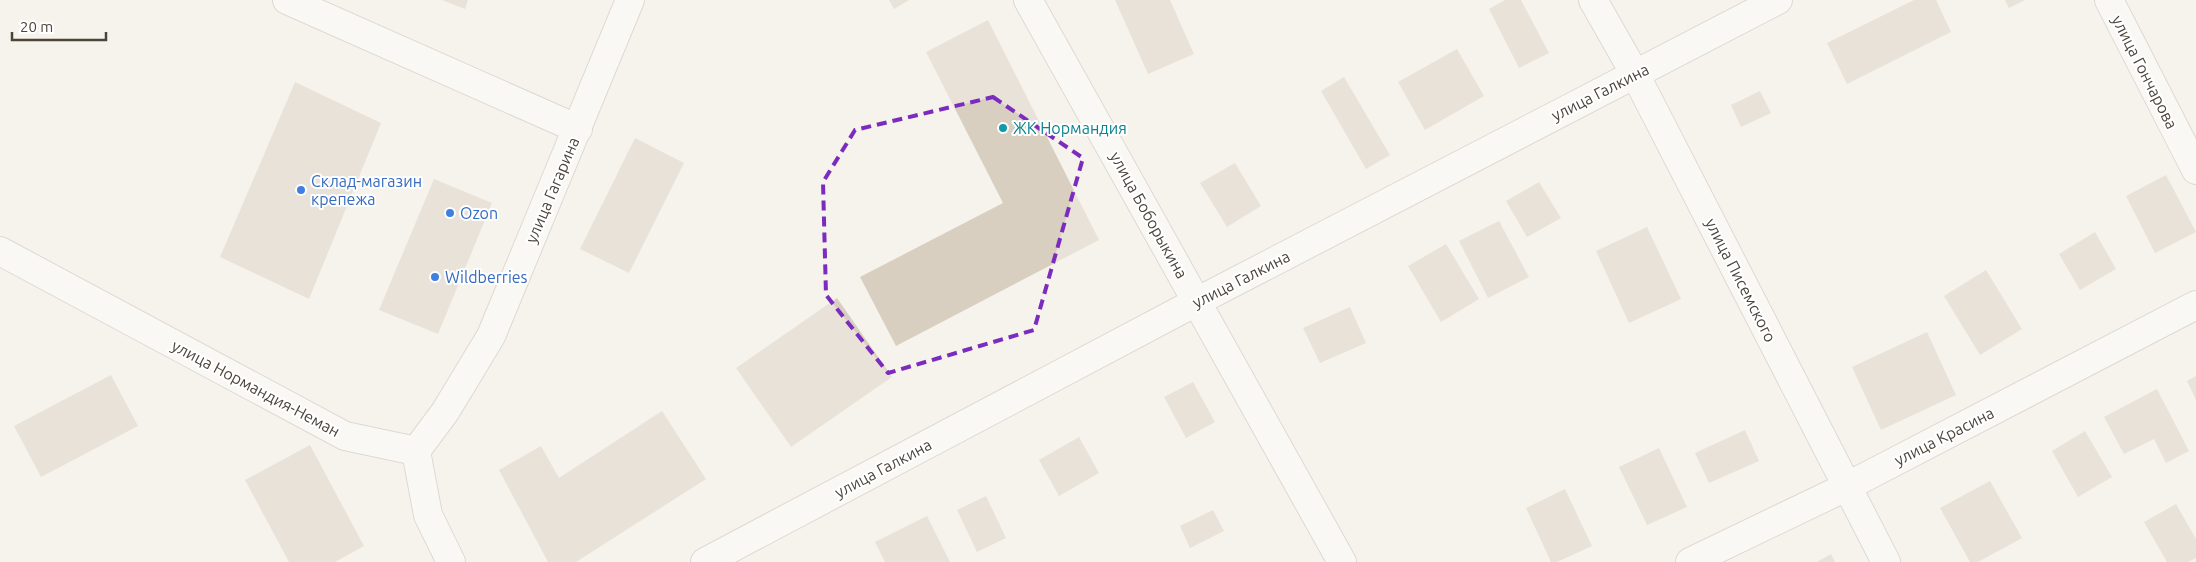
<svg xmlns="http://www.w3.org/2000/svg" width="2196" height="562" viewBox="0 0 2196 562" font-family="Ubuntu,sans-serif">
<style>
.building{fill:#d8cfc1}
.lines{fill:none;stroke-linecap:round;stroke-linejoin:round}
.minor-casing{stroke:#c2bbae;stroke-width:30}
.minor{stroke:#fff;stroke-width:28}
.marked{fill:none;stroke:#7b2cbf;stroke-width:4;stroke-dasharray:10 6;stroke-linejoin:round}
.culture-dot{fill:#0f9aa8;stroke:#fff;stroke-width:2}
.shop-dot{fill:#3f7fe0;stroke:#fff;stroke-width:2}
.labels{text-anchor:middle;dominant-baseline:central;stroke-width:4;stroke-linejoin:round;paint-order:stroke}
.street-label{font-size:16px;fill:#4b4439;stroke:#fff}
.culture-label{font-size:16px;fill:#0d838f;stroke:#fff;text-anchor:start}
.shop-label{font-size:16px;fill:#366cbe;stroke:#fff;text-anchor:start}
</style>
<rect width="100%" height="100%" fill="#f6f3ec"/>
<g class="building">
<path d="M 442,0 L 468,0 L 465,9 Z"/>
<path d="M 889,0 L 909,0 L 894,9 Z"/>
<path d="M 1115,0 L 1170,0 L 1194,54 L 1148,74 Z"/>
<path d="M 1505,0 L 1521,0 L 1549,53 L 1519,68 L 1489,9 Z"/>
<path d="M 1914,0 L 1936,0 L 1951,32 L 1847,84 L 1827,43 Z"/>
<path d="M 2005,0 L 2025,0 L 2009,8 Z"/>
<path d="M 988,20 L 1099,240 L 896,346 L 860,277 L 1003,203 L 926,52 Z"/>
<path d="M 1457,49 L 1484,96 L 1425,130 L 1398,82 Z"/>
<path d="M 1344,77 L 1390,155 L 1366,169 L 1321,91 Z"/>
<path d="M 295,82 L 381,123 L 309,299 L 220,257 Z"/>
<path d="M 1760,91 L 1771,113 L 1741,127 L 1731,105 Z"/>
<path d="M 635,138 L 684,163 L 629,273 L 580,249 Z"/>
<path d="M 1235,163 L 1261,206 L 1227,227 L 1200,183 Z"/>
<path d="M 2166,175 L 2196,232 L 2155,253 L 2126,196 Z"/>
<path d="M 434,179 L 492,203 L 438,334 L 379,310 Z"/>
<path d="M 1539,182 L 1561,218 L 1527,237 L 1506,201 Z"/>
<path d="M 1499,221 L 1529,277 L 1488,298 L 1459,241 Z"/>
<path d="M 1647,227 L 1681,299 L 1629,323 L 1596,251 Z"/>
<path d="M 2095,232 L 2116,269 L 2080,290 L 2059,254 Z"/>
<path d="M 1446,244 L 1479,299 L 1441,322 L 1408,266 Z"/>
<path d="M 1986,270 L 2022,329 L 1980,355 L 1944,296 Z"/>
<path d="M 837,298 L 892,377 L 791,447 L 736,368 Z"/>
<path d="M 1350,307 L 1366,343 L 1320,363 L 1303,328 Z"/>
<path d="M 1927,332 L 1956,395 L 1881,430 L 1852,367 Z"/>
<path d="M 111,375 L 138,426 L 41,477 L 14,426 Z"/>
<path d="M 2196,376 L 2196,400 L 2187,381 Z"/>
<path d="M 1193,382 L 1215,422 L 1186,438 L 1164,397 Z"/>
<path d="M 2157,389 L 2189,451 L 2166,463 L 2154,439 L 2124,454 L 2104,417 Z"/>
<path d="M 662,411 L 706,479 L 576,562 L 548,562 L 499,470 L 541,446 L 559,478 Z"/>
<path d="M 1745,430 L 1759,461 L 1709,483 L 1695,453 Z"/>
<path d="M 2085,431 L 2112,477 L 2078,497 L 2052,451 Z"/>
<path d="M 1079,437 L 1099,473 L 1059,496 L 1039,460 Z"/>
<path d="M 310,445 L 364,546 L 335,562 L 289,562 L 245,480 Z"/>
<path d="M 1659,448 L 1687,507 L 1647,525 L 1619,467 Z"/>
<path d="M 1990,481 L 2022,538 L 1978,562 L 1970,562 L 1940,508 Z"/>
<path d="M 1565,489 L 1592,546 L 1557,562 L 1551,562 L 1526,508 Z"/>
<path d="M 986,496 L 1006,538 L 977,552 L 957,510 Z"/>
<path d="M 2176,504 L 2196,539 L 2196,558 L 2188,562 L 2167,562 L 2144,522 Z"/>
<path d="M 1213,510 L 1224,531 L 1190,548 L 1180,526 Z"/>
<path d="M 927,516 L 950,562 L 885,562 L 875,542 Z"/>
<path d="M 1831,554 L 1835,562 L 1817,562 Z"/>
</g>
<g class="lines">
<g class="minor-casing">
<g id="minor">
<path d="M 287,0 L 578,129"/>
<path d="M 1028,0 L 1342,562"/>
<path d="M 1593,0 L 1635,74 L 1886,562"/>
<path d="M 2109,0 L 2196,170"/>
<path d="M 0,251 L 345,436 L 416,451 L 428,515 L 451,562"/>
<path d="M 416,451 L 445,412 L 491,336 L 630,0"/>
<path d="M 705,562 L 1198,301 L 1778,0"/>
<path d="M 1690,562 L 1846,487 L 2196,305"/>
</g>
</g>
<use href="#minor" class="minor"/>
</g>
<path d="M0 0H2196V562H0ZM 993,97 L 1083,158 L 1034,330 L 888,373 L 826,295 L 823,182 L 855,130 Z" fill="#f6f3ec" fill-opacity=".55" fill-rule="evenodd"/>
<path class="marked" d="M 993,97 L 1083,158 L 1034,330 L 888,373 L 826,295 L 823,182 L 855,130 Z"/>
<circle class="culture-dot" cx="1003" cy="128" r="5"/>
<g class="shop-dot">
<circle cx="301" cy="190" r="5"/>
<circle cx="450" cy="213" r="5"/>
<circle cx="435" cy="277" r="5"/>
</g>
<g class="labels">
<g class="street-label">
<text transform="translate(2145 72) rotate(63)">улица Гончарова</text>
<text transform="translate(1600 92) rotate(-27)">улица Галкина</text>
<text transform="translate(552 190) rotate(-67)">улица Гагарина</text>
<text transform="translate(1149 215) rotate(61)">улица Боборыкина</text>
<text transform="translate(1241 279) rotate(-27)">улица Галкина</text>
<text transform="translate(1741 280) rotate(63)">улица Писемского</text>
<text transform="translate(256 388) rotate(28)">улица Нормандия-Неман</text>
<text transform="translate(1944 436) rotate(-27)">улица Красина</text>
<text transform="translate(883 468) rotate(-28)">улица Галкина</text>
</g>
<g class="culture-label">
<text x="1013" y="128">ЖК Нормандия</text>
</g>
<g class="shop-label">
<text x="311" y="181">Склад-магазин<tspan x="311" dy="18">крепежа</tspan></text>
<text x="460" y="213">Ozon</text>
<text x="445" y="277">Wildberries</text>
</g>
</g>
<path d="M12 32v8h94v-8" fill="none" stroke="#4b4439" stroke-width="2.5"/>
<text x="20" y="32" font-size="15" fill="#4b4439" stroke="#ffffff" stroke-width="4" paint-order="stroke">20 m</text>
</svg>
